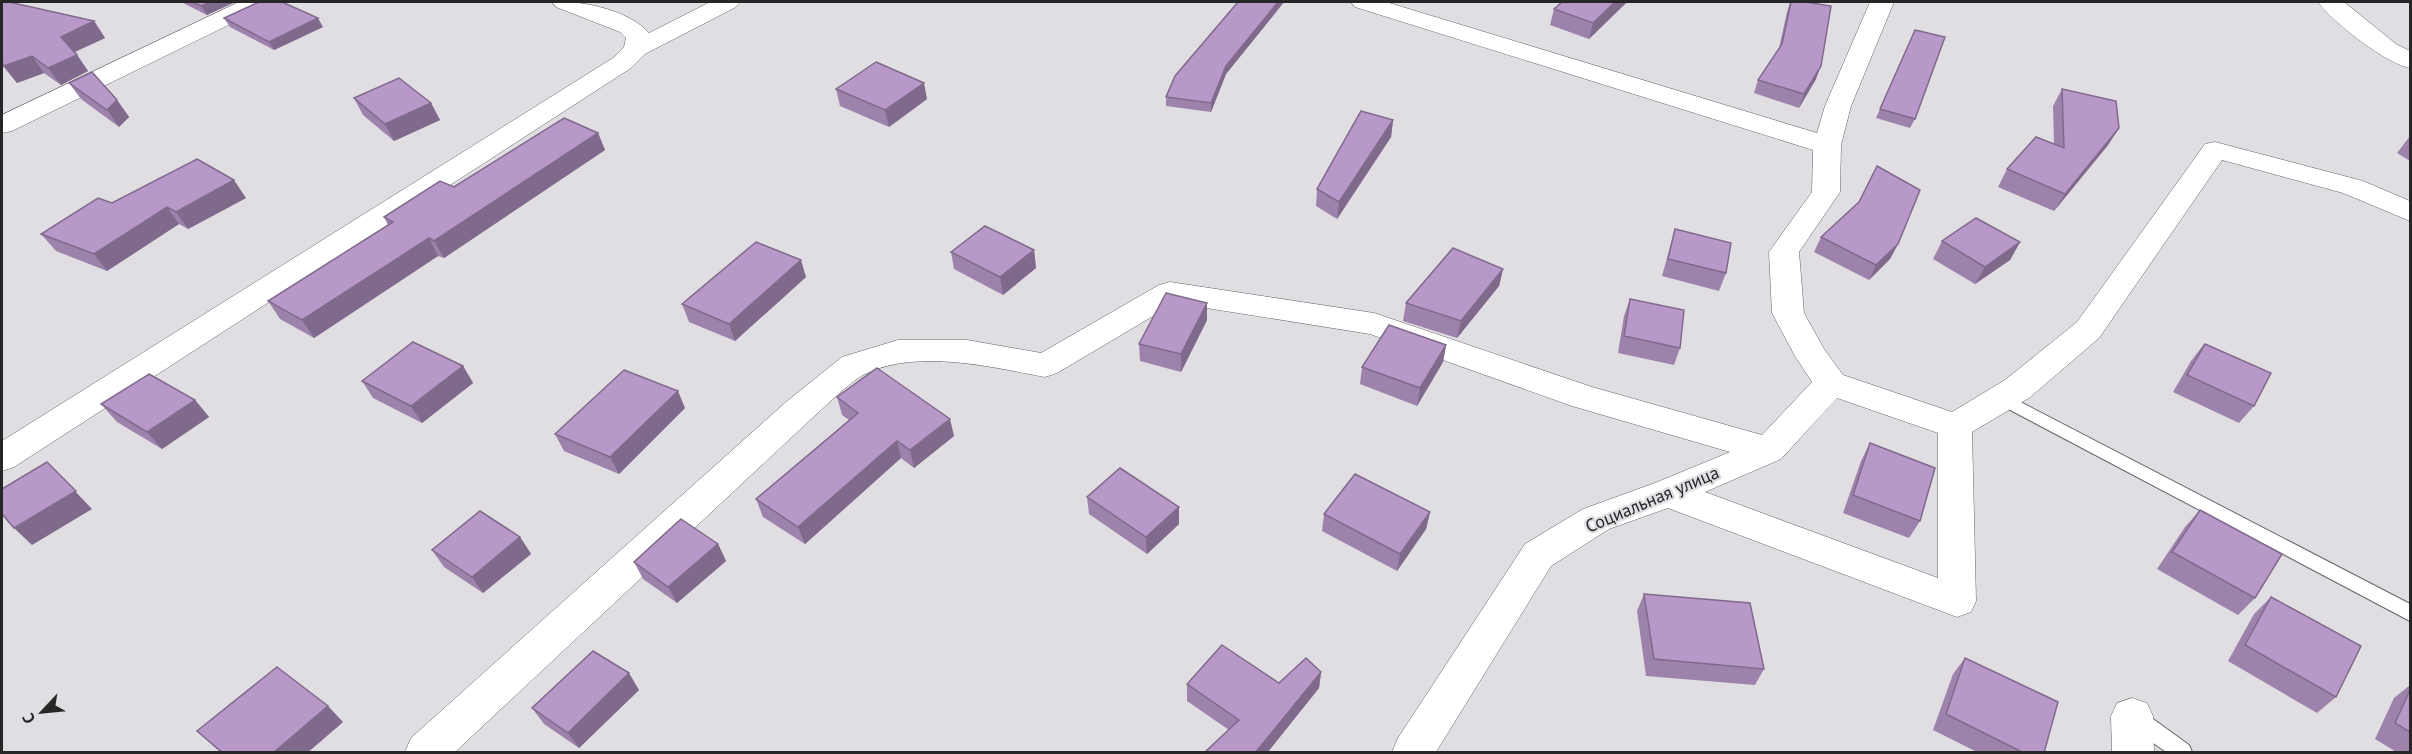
<svg xmlns="http://www.w3.org/2000/svg" width="2412" height="754" viewBox="0 0 2412 754" font-family="'PT Sans',sans-serif">
<style>
.lines{fill:none;stroke-linecap:round;stroke-linejoin:round}
.service-casing{stroke:#656467;stroke-width:2}
.minor-casing{stroke:#656467;stroke-width:1}
.service{fill:#fff;fill-rule:evenodd}
.minor{fill:#fff;fill-rule:evenodd}
.wall{fill:#9d83ac}
.shaded-wall{fill:#806a8c}
.building{fill:#b798c8;stroke:#806a8c;stroke-width:1.5}
.labels{text-anchor:middle;dominant-baseline:central;stroke-width:4.5;stroke-linejoin:round;paint-order:stroke}
.street-label{font-size:18px;fill:#262627;stroke:#e0dee2}
</style>
<rect width="100%" height="100%" fill="#e0dee2"/>
<g class="lines">
<g class="service-casing">
<g id="service">
<path d="M 2001,392 L 2410,604 L 2410,621 L 1995,402 L 1993,398 L 1995,394 Z"/>
<path d="M 2135,709 L 2142,711 L 2189,745 L 2192,752 L 2166,752 L 2128,725 L 2125,718 L 2128,711 Z"/>
</g>
</g>
<g class="minor-casing">
<g id="minor">
<path d="M 239,2 L 269,2 L 265,7 L 12,131 L 2,133 L 2,115 Z"/>
<path d="M 552,2 C 581,0 629,10 649,33 L 710,2 L 740,2 L 736,7 L 645,54 L 631,68 L 14,467 L 2,471 L 2,441 L 613,58 L 624,47 L 626,38 L 620,32 L 556,7 Z"/>
<path d="M 1351,2 L 1386,2 L 1817,133 L 1825,106 L 1870,2 L 1894,2 L 1851,106 L 1841,145 L 1840,192 L 1799,252 L 1804,313 L 1824,349 L 1843,375 L 1952,412 L 2005,380 L 2077,322 L 2205,144 L 2215,142 L 2363,181 L 2410,201 L 2410,221 L 2343,193 L 2222,160 L 2099,338 L 2029,398 L 1972,432 L 1976,601 L 1971,612 L 1957,617 L 1668,508 L 1609,529 L 1551,566 L 1436,752 L 1392,752 L 1398,738 L 1525,544 L 1583,509 L 1655,483 L 1730,452 L 1572,406 L 1370,334 L 1175,303 L 1057,373 L 1045,377 C 991,367 919,349 867,373 C 851,380 825,407 810,420 L 455,752 L 405,752 L 411,738 L 786,402 L 842,357 L 898,340 L 967,340 L 1041,353 L 1159,285 L 1170,282 L 1374,313 L 1592,387 L 1762,435 L 1812,382 L 1795,356 L 1772,313 L 1769,252 L 1812,192 L 1813,150 L 1355,7 ZM 1837,398 L 1938,433 L 1938,578 L 1705,492 L 1781,459 Z"/>
<path d="M 2318,2 L 2344,2 L 2396,44 L 2410,51 L 2410,68 C 2387,64 2332,22 2318,2 Z"/>
<path d="M 2132,698 L 2147,703 L 2153,716 L 2154,752 L 2112,752 L 2111,716 L 2117,703 Z"/>
</g>
</g>
<use href="#service" class="service"/>
<use href="#minor" class="minor"/>
</g>
<g class="wall">
<path d="M 2,2 L 94,21 L 105,38 L 75,52 L 88,71 L 61,85 L 44,73 L 17,83 L 2,65 Z"/>
<path d="M 181,2 L 235,2 L 207,15 Z"/>
<path d="M 1238,2 L 1284,2 L 1226,74 L 1211,112 L 1166,106 L 1166,97 Z"/>
<path d="M 1627,2 L 1589,39 L 1550,25 L 1554,9 Z"/>
<path d="M 1790,2 L 1806,2 L 1816,79 L 1799,108 L 1754,93 L 1758,80 L 1779,48 L 1787,12 Z"/>
<path d="M 224,18 L 323,27 L 274,50 L 230,27 Z"/>
<path d="M 1915,30 L 1915,119 L 1910,128 L 1876,118 Z"/>
<path d="M 69,83 L 117,100 L 129,117 L 119,127 L 81,99 Z"/>
<path d="M 836,89 L 927,99 L 889,127 L 840,106 Z"/>
<path d="M 2062,89 L 2119,128 L 2108,145 L 2054,211 L 1998,187 L 2007,169 L 2054,144 L 2053,106 Z"/>
<path d="M 354,98 L 431,103 L 440,120 L 394,141 L 363,115 Z"/>
<path d="M 1393,120 L 1391,137 L 1337,219 L 1316,206 L 1317,189 Z"/>
<path d="M 598,133 L 605,150 L 444,258 L 438,256 L 314,338 L 280,319 L 268,301 L 388,225 L 384,217 L 454,187 Z"/>
<path d="M 2410,136 L 2410,161 L 2397,153 Z"/>
<path d="M 246,198 L 188,229 L 179,224 L 107,271 L 56,251 L 41,234 L 112,203 Z"/>
<path d="M 1675,229 L 1726,273 L 1719,291 L 1662,276 L 1670,247 Z"/>
<path d="M 1821,237 L 1898,244 L 1890,259 L 1869,280 L 1814,252 Z"/>
<path d="M 1942,241 L 2020,242 L 2010,260 L 1975,284 L 1933,259 Z"/>
<path d="M 1034,250 L 1036,268 L 1003,295 L 954,269 L 951,252 Z"/>
<path d="M 1503,269 L 1499,286 L 1457,338 L 1403,321 L 1406,303 Z"/>
<path d="M 806,277 L 735,341 L 689,322 L 682,304 Z"/>
<path d="M 1630,299 L 1680,348 L 1674,365 L 1618,353 L 1624,316 Z"/>
<path d="M 1207,303 L 1207,320 L 1181,372 L 1140,361 L 1139,344 Z"/>
<path d="M 2204,344 L 2254,406 L 2239,423 L 2173,392 L 2191,361 Z"/>
<path d="M 1446,345 L 1443,362 L 1417,406 L 1360,384 L 1362,367 Z"/>
<path d="M 463,366 L 473,383 L 422,423 L 373,398 L 362,381 Z"/>
<path d="M 837,397 L 954,436 L 914,468 L 901,458 L 805,544 L 763,517 L 756,499 L 849,420 L 842,415 Z"/>
<path d="M 195,400 L 209,417 L 162,449 L 117,422 L 101,404 Z"/>
<path d="M 685,408 L 619,474 L 564,451 L 555,434 Z"/>
<path d="M 1870,443 L 1920,521 L 1909,538 L 1843,513 L 1861,461 Z"/>
<path d="M 1087,497 L 1179,524 L 1147,554 L 1089,514 Z"/>
<path d="M 2200,510 L 2255,598 L 2238,615 L 2157,569 L 2185,527 Z"/>
<path d="M 1430,512 L 1426,529 L 1397,571 L 1322,531 L 1324,514 Z"/>
<path d="M 520,537 L 531,554 L 483,593 L 444,567 L 432,550 Z"/>
<path d="M 718,544 L 726,561 L 677,603 L 643,579 L 634,562 Z"/>
<path d="M 1644,594 L 1764,669 L 1755,685 L 1646,676 L 1637,611 Z"/>
<path d="M 2271,597 L 2336,697 L 2317,713 L 2228,661 L 2254,614 Z"/>
<path d="M 1965,658 L 2044,753 L 1979,753 L 1933,730 L 1953,674 Z"/>
<path d="M 1321,672 L 1319,688 L 1267,753 L 1204,753 L 1229,730 L 1187,701 L 1187,684 L 1279,683 Z"/>
<path d="M 2410,685 L 2410,753 L 2398,753 L 2375,739 L 2394,698 Z"/>
<path d="M 639,690 L 579,748 L 544,724 L 532,708 Z"/>
<path d="M 343,722 L 307,753 L 221,753 L 197,731 Z"/>
</g>
<g class="shaded-wall">
<path d="M 211,2 L 235,2 L 207,15 L 201,6 Z"/>
<path d="M 1278,2 L 1284,2 L 1226,74 L 1211,112 L 1211,103 L 1226,66 Z"/>
<path d="M 1615,2 L 1627,2 L 1589,39 L 1593,23 Z"/>
<path d="M 318,18 L 323,27 L 274,50 L 269,42 Z"/>
<path d="M 94,21 L 105,38 L 72,53 L 61,37 Z"/>
<path d="M 77,55 L 88,71 L 61,85 L 48,68 Z"/>
<path d="M 32,56 L 44,73 L 17,83 L 4,66 Z"/>
<path d="M 1821,66 L 1816,79 L 1799,108 L 1804,94 Z"/>
<path d="M 924,83 L 927,99 L 889,127 L 885,110 Z"/>
<path d="M 117,100 L 129,117 L 119,127 L 107,110 Z"/>
<path d="M 431,103 L 440,120 L 394,141 L 385,124 Z"/>
<path d="M 1393,120 L 1391,137 L 1337,219 L 1339,202 Z"/>
<path d="M 2119,128 L 2108,145 L 2054,211 L 2065,194 Z"/>
<path d="M 598,133 L 605,150 L 444,258 L 434,241 Z"/>
<path d="M 234,180 L 246,198 L 188,229 L 176,212 Z"/>
<path d="M 167,207 L 179,224 L 107,271 L 94,254 Z"/>
<path d="M 429,238 L 438,256 L 314,338 L 302,320 Z"/>
<path d="M 2020,242 L 2010,260 L 1975,284 L 1985,267 Z"/>
<path d="M 1898,244 L 1890,259 L 1869,280 L 1876,265 Z"/>
<path d="M 1034,250 L 1036,268 L 1003,295 L 1000,277 Z"/>
<path d="M 801,260 L 806,277 L 735,341 L 729,324 Z"/>
<path d="M 1503,269 L 1499,286 L 1457,338 L 1461,321 Z"/>
<path d="M 1207,303 L 1207,320 L 1181,372 L 1181,354 Z"/>
<path d="M 1446,345 L 1443,362 L 1417,406 L 1420,388 Z"/>
<path d="M 463,366 L 473,383 L 422,423 L 411,406 Z"/>
<path d="M 678,391 L 685,408 L 619,474 L 610,457 Z"/>
<path d="M 195,400 L 209,417 L 162,449 L 147,432 Z"/>
<path d="M 950,419 L 954,436 L 914,468 L 910,450 Z"/>
<path d="M 897,441 L 901,458 L 805,544 L 798,527 Z"/>
<path d="M 47,462 L 92,509 L 32,545 L 14,528 Z"/>
<path d="M 1179,507 L 1179,524 L 1147,554 L 1146,537 Z"/>
<path d="M 1430,512 L 1426,529 L 1397,571 L 1400,554 Z"/>
<path d="M 520,537 L 531,554 L 483,593 L 472,577 Z"/>
<path d="M 718,544 L 726,561 L 677,603 L 668,587 Z"/>
<path d="M 1321,672 L 1319,688 L 1267,753 L 1255,753 Z"/>
<path d="M 629,673 L 639,690 L 579,748 L 568,733 Z"/>
<path d="M 328,706 L 343,722 L 307,753 L 273,753 Z"/>
</g>
<g class="building">
<path d="M 2,2 L 9,2 L 94,21 L 61,37 L 77,55 L 48,68 L 32,56 L 4,66 L 2,63 Z"/>
<path d="M 192,2 L 211,2 L 201,6 Z"/>
<path d="M 259,2 L 282,2 L 318,18 L 269,42 L 224,18 Z"/>
<path d="M 1238,2 L 1278,2 L 1226,66 L 1211,103 L 1166,97 L 1175,76 Z"/>
<path d="M 1562,2 L 1615,2 L 1593,23 L 1554,9 Z"/>
<path d="M 1791,2 L 1806,2 L 1831,6 L 1821,66 L 1804,94 L 1758,80 L 1782,44 Z"/>
<path d="M 1915,30 L 1945,37 L 1915,119 L 1880,109 Z"/>
<path d="M 876,62 L 924,83 L 885,110 L 836,89 Z"/>
<path d="M 92,72 L 117,100 L 107,110 L 69,83 Z"/>
<path d="M 399,78 L 431,103 L 385,124 L 354,98 Z"/>
<path d="M 2062,89 L 2116,101 L 2119,128 L 2065,194 L 2007,169 L 2036,137 L 2064,148 Z"/>
<path d="M 1361,111 L 1393,120 L 1339,202 L 1317,189 Z"/>
<path d="M 564,118 L 598,133 L 434,241 L 429,238 L 302,320 L 268,301 L 393,222 L 384,217 L 440,181 L 454,187 Z"/>
<path d="M 197,159 L 234,180 L 176,212 L 167,207 L 94,254 L 41,234 L 98,198 L 112,203 Z"/>
<path d="M 1877,166 L 1920,190 L 1898,244 L 1876,265 L 1821,237 L 1859,202 Z"/>
<path d="M 1976,218 L 2020,242 L 1985,267 L 1942,241 Z"/>
<path d="M 985,226 L 1034,250 L 1000,277 L 951,252 Z"/>
<path d="M 1675,229 L 1731,243 L 1726,273 L 1668,259 Z"/>
<path d="M 756,242 L 801,260 L 729,324 L 682,304 Z"/>
<path d="M 1453,248 L 1503,269 L 1461,321 L 1406,303 Z"/>
<path d="M 1166,293 L 1207,303 L 1181,354 L 1139,344 Z"/>
<path d="M 1630,299 L 1684,310 L 1680,348 L 1624,336 Z"/>
<path d="M 1389,325 L 1446,345 L 1420,388 L 1362,367 Z"/>
<path d="M 413,342 L 463,366 L 411,406 L 362,381 Z"/>
<path d="M 2205,344 L 2271,373 L 2254,406 L 2187,375 Z"/>
<path d="M 877,368 L 950,419 L 910,450 L 897,441 L 798,527 L 756,499 L 858,413 L 837,397 Z"/>
<path d="M 624,370 L 678,391 L 610,457 L 555,434 Z"/>
<path d="M 149,374 L 195,400 L 147,432 L 101,404 Z"/>
<path d="M 1870,443 L 1935,468 L 1920,521 L 1853,495 Z"/>
<path d="M 47,462 L 76,491 L 14,528 L 2,514 L 2,489 Z"/>
<path d="M 1120,468 L 1179,507 L 1146,537 L 1087,497 Z"/>
<path d="M 1355,474 L 1430,512 L 1400,554 L 1324,514 Z"/>
<path d="M 2200,510 L 2282,554 L 2255,598 L 2172,552 Z"/>
<path d="M 480,511 L 520,537 L 472,577 L 432,550 Z"/>
<path d="M 681,519 L 718,544 L 668,587 L 634,562 Z"/>
<path d="M 1644,594 L 1750,603 L 1764,669 L 1654,659 Z"/>
<path d="M 2271,597 L 2361,646 L 2336,697 L 2245,645 Z"/>
<path d="M 1222,645 L 1279,683 L 1306,658 L 1321,672 L 1255,753 L 1204,753 L 1239,720 L 1187,684 Z"/>
<path d="M 593,651 L 629,673 L 568,733 L 532,708 Z"/>
<path d="M 1965,658 L 2058,702 L 2044,753 L 2024,753 L 1946,714 Z"/>
<path d="M 277,667 L 328,706 L 273,753 L 223,753 L 197,731 Z"/>
<path d="M 2410,690 L 2410,732 L 2395,723 Z"/>
</g>
<g class="labels">
<g class="street-label">
<text transform="translate(1652 499) rotate(-23)">Социальная улица</text>
</g>
</g>
<rect width="2412" height="754" fill="none" stroke="#262627" stroke-width="6"/>
<g transform="translate(42 712) rotate(244)" stroke="#e0dee2" stroke-width="4.5" paint-order="stroke">
<path d="M0-4.5L10 22L0 15L-10 22Z" fill="#262627"/>
<text y="-9" font-size="16" font-weight="bold" text-anchor="middle" fill="#262627">С</text>
</g>
</svg>
